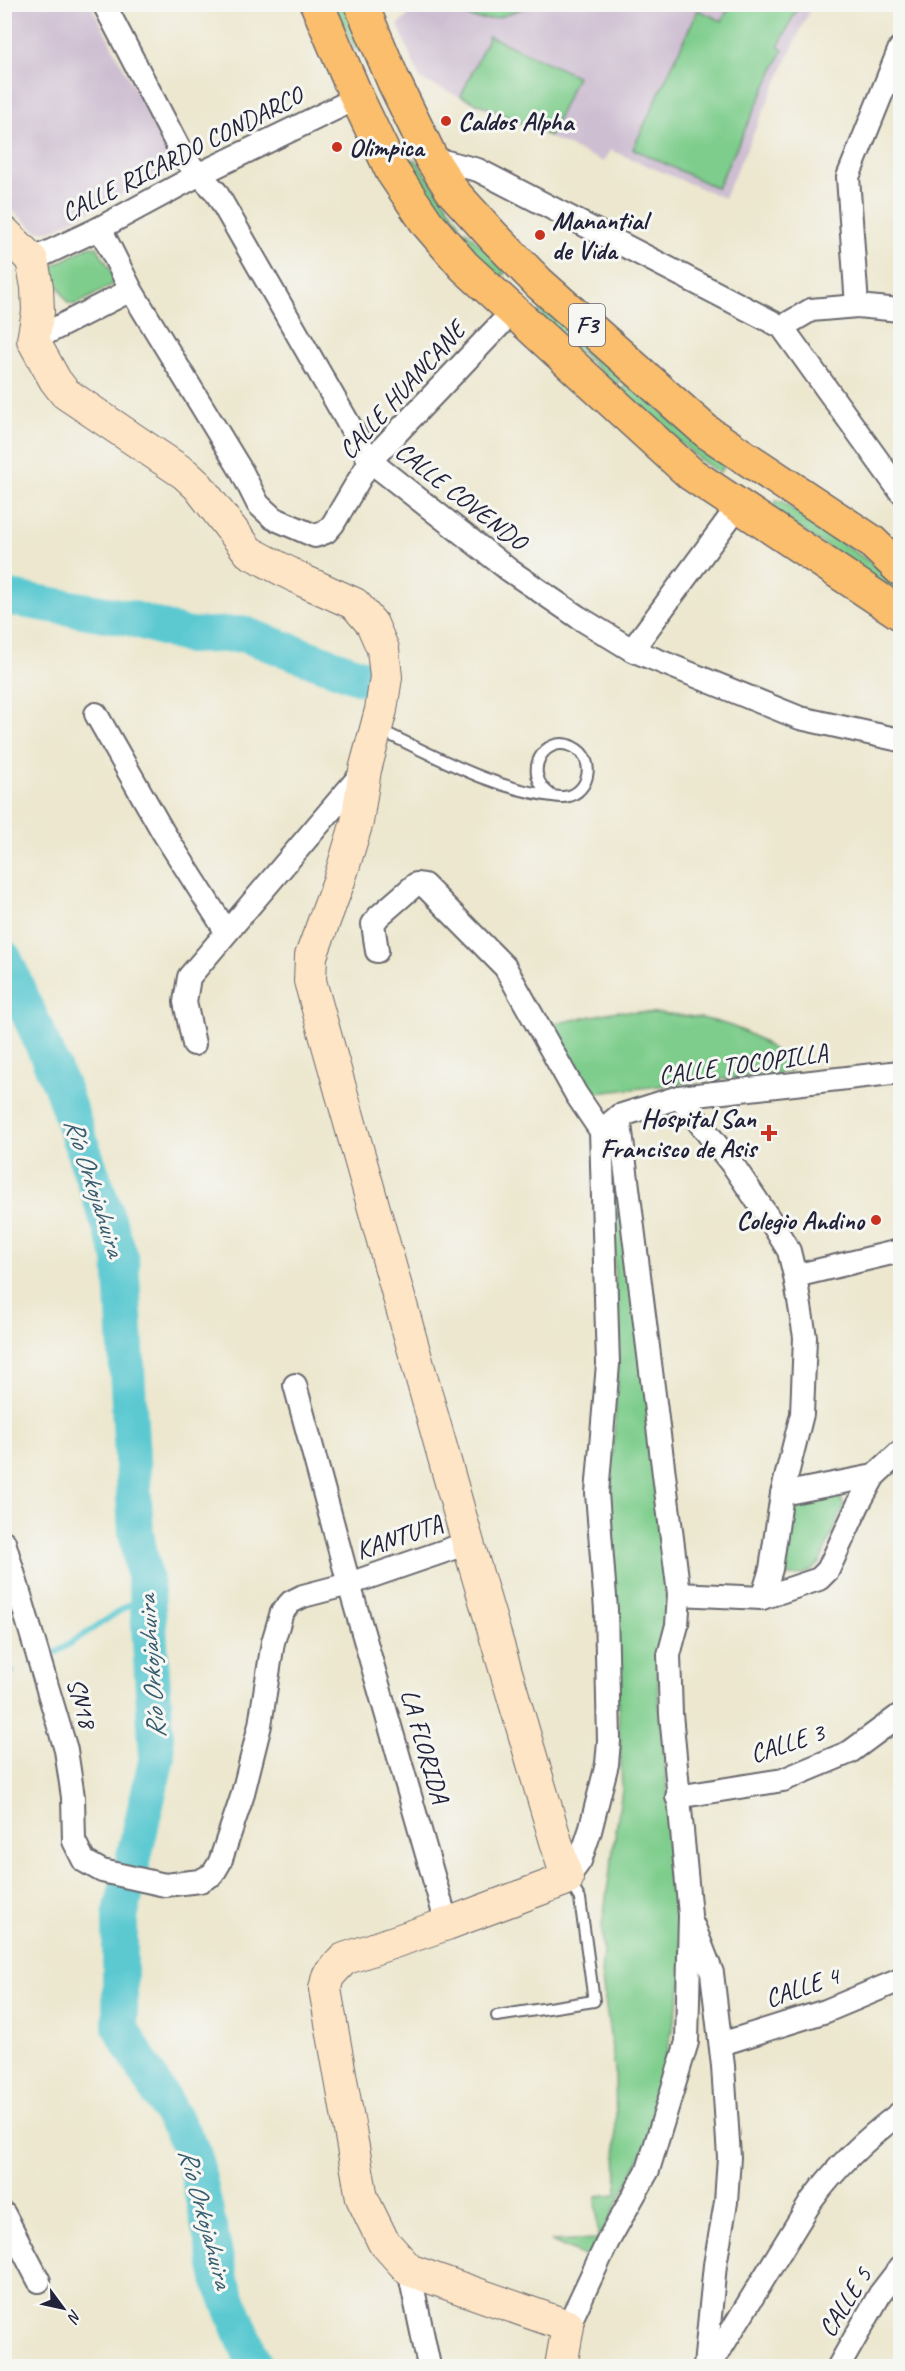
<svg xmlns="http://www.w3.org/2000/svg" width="905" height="2371" viewBox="0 0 905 2371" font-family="Caveat,sans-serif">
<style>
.industrial{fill:#cebed1}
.green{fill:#7ecd8c;stroke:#507864;stroke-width:1.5}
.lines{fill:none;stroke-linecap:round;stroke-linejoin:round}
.stream{stroke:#5cc9d1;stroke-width:6}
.river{stroke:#5cc9d1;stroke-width:36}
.lane-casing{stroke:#69676e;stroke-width:14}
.street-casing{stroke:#69676e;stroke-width:26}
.secondary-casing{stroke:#69676e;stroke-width:34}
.primary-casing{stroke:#69676e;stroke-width:36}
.lane{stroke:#fff;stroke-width:10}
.street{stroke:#fff;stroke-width:22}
.secondary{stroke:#fde5c5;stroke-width:32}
.primary{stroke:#fabe6d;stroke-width:33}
.poi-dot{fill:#c8321e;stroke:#f6f6f2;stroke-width:2}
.labels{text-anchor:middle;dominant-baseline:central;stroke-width:6;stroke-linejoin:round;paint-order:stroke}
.shield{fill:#f6f6f2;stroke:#626272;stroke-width:1.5}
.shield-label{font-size:24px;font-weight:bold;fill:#22223b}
.poi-label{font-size:26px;font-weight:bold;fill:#22223b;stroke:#f6f6f2;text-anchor:start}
.street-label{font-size:26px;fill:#22223b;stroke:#f6f6f2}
.water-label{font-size:27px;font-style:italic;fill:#365c70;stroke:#f6f6f2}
</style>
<rect width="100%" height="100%" fill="#f6f6f2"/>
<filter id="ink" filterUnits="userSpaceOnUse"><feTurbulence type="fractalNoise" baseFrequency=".0167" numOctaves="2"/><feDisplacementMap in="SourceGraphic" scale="12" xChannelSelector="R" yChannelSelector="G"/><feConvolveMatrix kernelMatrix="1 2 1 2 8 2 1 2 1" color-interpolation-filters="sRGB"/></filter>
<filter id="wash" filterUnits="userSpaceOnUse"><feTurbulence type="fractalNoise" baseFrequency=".008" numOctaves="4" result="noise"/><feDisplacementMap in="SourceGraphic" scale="24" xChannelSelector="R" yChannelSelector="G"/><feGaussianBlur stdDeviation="1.35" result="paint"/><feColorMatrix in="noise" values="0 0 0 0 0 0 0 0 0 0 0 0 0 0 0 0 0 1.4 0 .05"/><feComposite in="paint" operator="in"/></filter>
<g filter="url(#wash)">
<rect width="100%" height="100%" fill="#ece7ce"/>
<g class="industrial">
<path d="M 4,5 L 91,5 L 175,167 L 51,231 L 37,231 L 5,205 Z"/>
<path d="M 447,5 L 812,5 L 724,198 L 610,150 L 604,162 L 420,79 L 398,25 L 416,8 L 436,15 Z"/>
</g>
<g class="green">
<path d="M 335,5 L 347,5 L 364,49 L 361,51 L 354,49 Z"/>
<path d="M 458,5 L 458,4 L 531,5 C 505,15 487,27 460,13 Z"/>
<path d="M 730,5 L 799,5 L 778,47 L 783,50 L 717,188 L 633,149 L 698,10 L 722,21 Z"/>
<path d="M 489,36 L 577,76 L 550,136 L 461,96 Z"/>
<path d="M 409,159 L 416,160 L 460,224 L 453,231 L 406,165 Z"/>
<path d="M 465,230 L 504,268 L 504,276 L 496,276 L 458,237 Z"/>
<path d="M 90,246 L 97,247 L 115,277 L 112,285 L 76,305 L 68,303 L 51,274 L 53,266 Z"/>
<path d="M 543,308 L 623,377 L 616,386 L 538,313 Z"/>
<path d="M 628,382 L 706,451 L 725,464 L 719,473 L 699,459 L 621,390 Z"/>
<path d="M 777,500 L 781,501 L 900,583 L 900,596 L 774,511 L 772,507 Z"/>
<path d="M 617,1011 C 670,1014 727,1013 771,1048 C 781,1056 786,1060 790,1072 L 587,1094 L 548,1025 Z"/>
<path d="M 612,1154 L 656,1455 L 668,1615 L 661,1651 L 658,1688 L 684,1976 L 647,2143 L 599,2240 L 586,2257 L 551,2241 L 598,2239 L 596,2196 L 617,2194 L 615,2069 L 601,1973 L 603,1952 L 602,1925 L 622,1789 L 609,1511 L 617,1386 Z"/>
<path d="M 832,1495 L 841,1498 L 844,1506 L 820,1562 C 813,1571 800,1578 788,1576 L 783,1570 L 793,1509 L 801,1501 Z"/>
</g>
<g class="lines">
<g class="stream">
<path d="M 57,1652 L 147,1593"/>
<path d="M 4,1678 L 12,1672"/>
</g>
<g class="river">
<path d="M 4,597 L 130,618 L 188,636 L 243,634 L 361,677"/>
<path d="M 4,958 L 61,1086 L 121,1258 L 136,1533 L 147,1593 L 157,1757 L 120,1917 L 120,2027 L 193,2151 L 220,2279 L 255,2366"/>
</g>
</g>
</g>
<g filter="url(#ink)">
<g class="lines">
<g class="lane-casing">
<g id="lane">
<path d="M 380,730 C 437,757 496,791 560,797 C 588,799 599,759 573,747 C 545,733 520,773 551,795"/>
<path d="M 497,2016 L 594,2001 L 580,1899 L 569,1881"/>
</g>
</g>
<g class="street-casing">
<g id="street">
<path d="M 104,4 L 184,158 L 216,192 L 370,461 L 509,570 L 578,617 L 632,650 L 800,718 L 900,740"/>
<path d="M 431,158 L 478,170 L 782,327 L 900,491"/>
<path d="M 100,228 L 131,290 L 242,472 L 258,504 L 273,518 L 315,536 L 326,532 L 333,524 L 370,461 L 513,311"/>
<path d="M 32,260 L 100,228 L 200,174 L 357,98"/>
<path d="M 857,306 L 848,177 L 900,48"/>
<path d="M 782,327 L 811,310 L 857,306 L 900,310"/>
<path d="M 33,340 L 131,290"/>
<path d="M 632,650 L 739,505"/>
<path d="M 96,714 L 163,832 L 226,931"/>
<path d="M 377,951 L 373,924 L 379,916 L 416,884 L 424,885 L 505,967 L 576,1094 L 601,1131 L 608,1364 L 597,1493 L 606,1610 L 609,1741 L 607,1764 L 590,1831 L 580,1861 L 567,1879"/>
<path d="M 194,1044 L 185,1002 L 189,977 L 365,770"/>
<path d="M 679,1097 L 735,1168 L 770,1220 L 789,1251 L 795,1276 L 805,1337 L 802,1414 L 782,1494 L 771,1569 L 762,1598"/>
<path d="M 607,1126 L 619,1116 L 679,1097 L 900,1072"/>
<path d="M 795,1276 L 900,1251"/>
<path d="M 295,1385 L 349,1584 L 447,1924"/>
<path d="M 782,1494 L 874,1476 L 900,1452"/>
<path d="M 4,1542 L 66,1750 L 73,1797 L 74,1841 L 84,1861 L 102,1871 L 165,1885 L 200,1881 L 213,1874 L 220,1862 L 242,1797 L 260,1725 L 273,1642 L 282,1612 L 291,1602 L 303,1596 L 349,1584 L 468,1543"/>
<path d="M 679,1594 L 762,1598 L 819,1579 L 828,1570 L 858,1505 L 874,1476"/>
<path d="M 677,1797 L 783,1780 L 850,1752 L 900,1715"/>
<path d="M 694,1927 L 712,1973 L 723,2066 L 729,2157 L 726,2202 L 715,2265 L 705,2366"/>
<path d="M 721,2044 L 826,2011 L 900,1980"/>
<path d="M 4,2214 L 39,2281"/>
<path d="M 409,2270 L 429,2366"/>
<path d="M 568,2326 L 608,2241 L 648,2170 L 687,2042 L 690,1915 L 671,1714 L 669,1655 L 677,1625 L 679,1594 L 619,1116"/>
<path d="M 707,2366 L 721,2348 L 812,2200 C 837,2166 867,2138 900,2113"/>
<path d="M 839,2366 L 880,2294 L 900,2268"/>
</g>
</g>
<g class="secondary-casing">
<path id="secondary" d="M 4,232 L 32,260 L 37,287 L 38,312 L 33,340 L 55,380 L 65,393 L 185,474 L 198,486 L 249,552 L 304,581 L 355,604 L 372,624 L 383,649 L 386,677 L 381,710 L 365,770 L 357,822 L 339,881 L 311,956 L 310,981 L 468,1543 L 567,1879 L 447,1924 L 344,1959 L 328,1976 L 325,1989 L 362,2198 L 383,2241 L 409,2270 L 568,2326 L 561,2366"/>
</g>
<g class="primary-casing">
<g id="primary">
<path d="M 317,4 L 357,98 L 392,171 L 427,223 L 464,266 L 691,474 L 900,613"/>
<path d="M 361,4 L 394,82 L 431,158 L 453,192 L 494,237 L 539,283 L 707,432 L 871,541 L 900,569"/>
</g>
</g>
<use href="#lane" class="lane"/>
<use href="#street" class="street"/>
<use href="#secondary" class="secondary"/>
<use href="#primary" class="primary"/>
</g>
</g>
<g class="poi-dot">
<circle cx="446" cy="121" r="6"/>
<circle cx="337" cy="147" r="6"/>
<circle cx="540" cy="235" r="6"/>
<path d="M766 1124h6v6h6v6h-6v6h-6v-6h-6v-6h6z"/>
<circle cx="876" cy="1220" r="6"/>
</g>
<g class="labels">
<rect class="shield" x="569" y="304" width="36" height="42" rx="4.5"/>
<g class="shield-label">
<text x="587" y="325">F3</text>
</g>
<g class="poi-label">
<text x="458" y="121">Caldos Alpha</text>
<text x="349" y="147">Olimpica</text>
<text x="552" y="220">Manantial<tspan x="552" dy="30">de Vida</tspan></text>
<text x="756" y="1118" text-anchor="end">Hospital San<tspan x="756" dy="30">Francisco de Asis</tspan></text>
<text x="864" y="1220" text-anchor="end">Colegio Andino</text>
</g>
<g class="street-label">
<text transform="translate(182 154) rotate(-27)">CALLE RICARDO CONDARCO</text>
<text transform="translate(402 390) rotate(-48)">CALLE HUANCANE</text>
<text transform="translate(461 496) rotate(38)">CALLE COVENDO</text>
<text transform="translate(743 1064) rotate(-8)">CALLE TOCOPILLA</text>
<text transform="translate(399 1537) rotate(-19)">KANTUTA</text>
<text transform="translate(82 1703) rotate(74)">SN18</text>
<text transform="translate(787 1743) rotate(-18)">CALLE 3</text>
<text transform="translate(425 1746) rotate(74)">LA FLORIDA</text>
<text transform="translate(802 1987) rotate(-19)">CALLE 4</text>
<text transform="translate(845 2302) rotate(-58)">CALLE 5</text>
</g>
<g class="water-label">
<text transform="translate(95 1187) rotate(72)">Río Orkojahuira</text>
<text transform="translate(151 1667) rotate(-94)">Río Orkojahuira</text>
<text transform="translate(206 2218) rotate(75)">Río Orkojahuira</text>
</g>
</g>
<rect width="905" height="2371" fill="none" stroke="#f6f6f2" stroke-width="24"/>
<g transform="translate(63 2308) rotate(123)" stroke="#f6f6f2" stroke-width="4.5" paint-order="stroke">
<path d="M0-4.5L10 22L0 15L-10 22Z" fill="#22223b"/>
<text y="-9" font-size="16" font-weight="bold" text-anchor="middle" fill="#22223b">N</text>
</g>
</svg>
